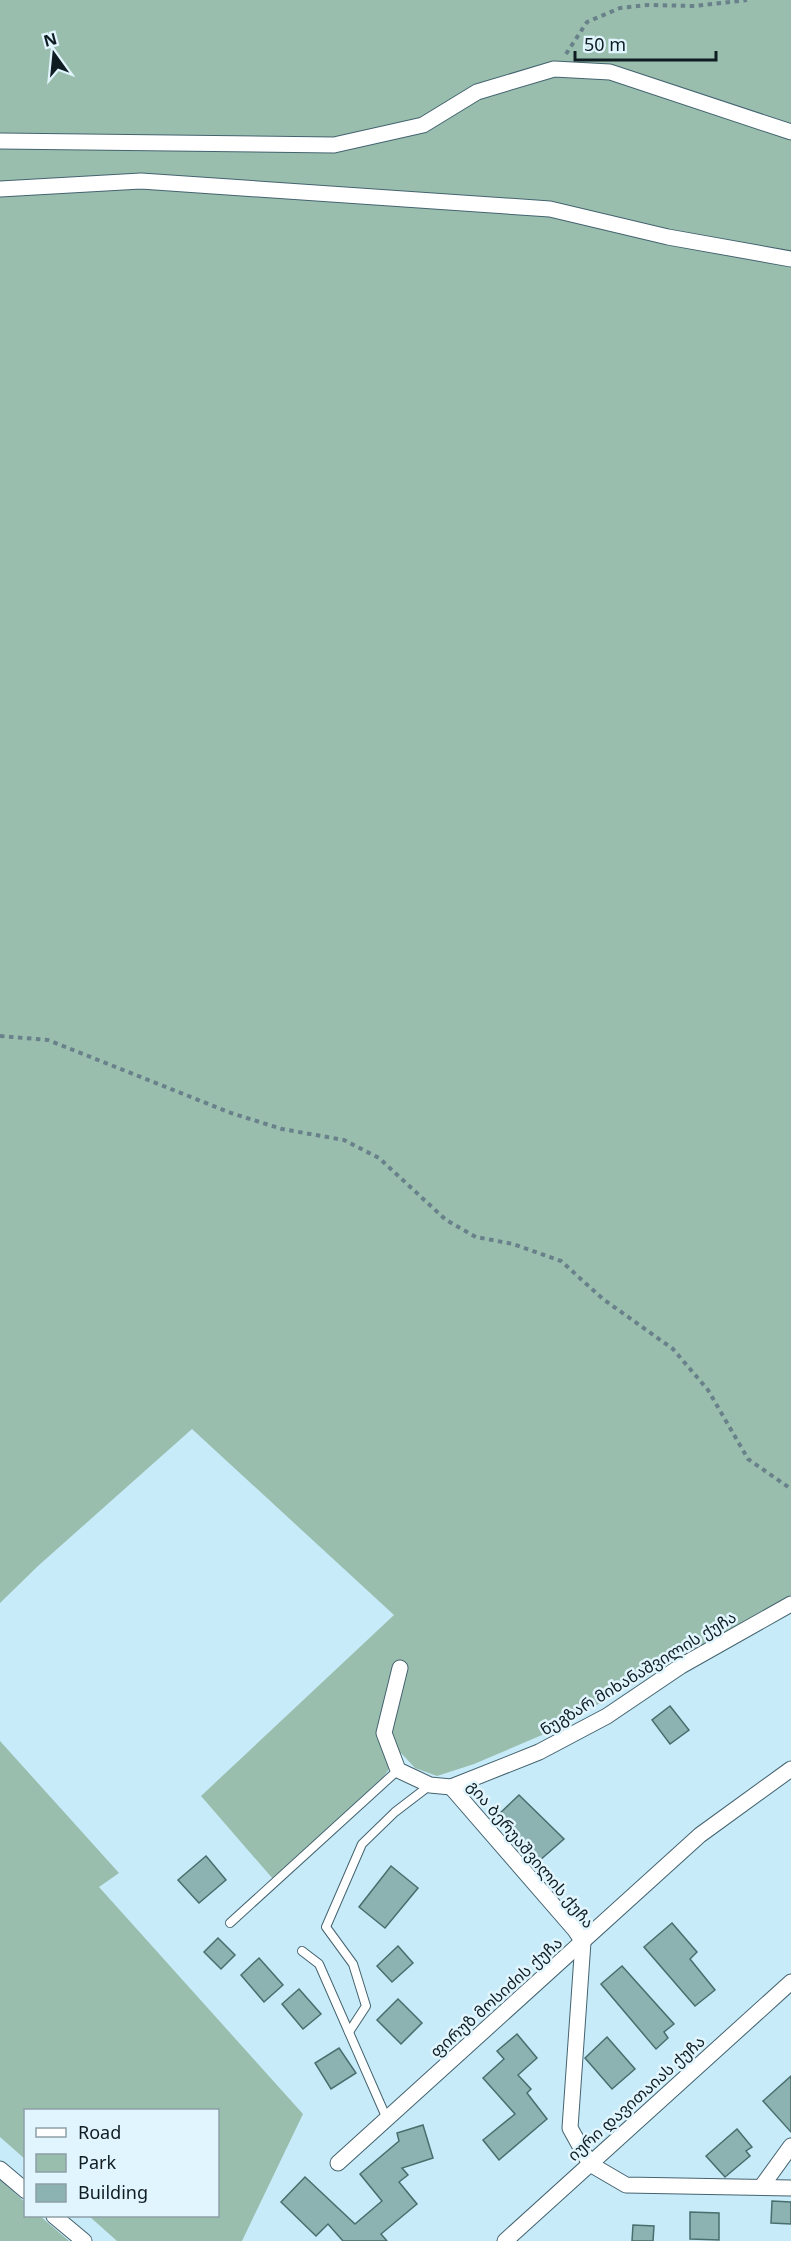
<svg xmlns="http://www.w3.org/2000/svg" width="791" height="2241" viewBox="0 0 791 2241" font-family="Georgia,'Noto Sans Georgian',serif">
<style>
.green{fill:#9abead}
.building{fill:#8db2b2;stroke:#4a6e6d;stroke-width:1.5}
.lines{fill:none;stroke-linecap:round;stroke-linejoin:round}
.service-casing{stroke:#44636f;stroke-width:10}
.minor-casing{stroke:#44636f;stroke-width:17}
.path{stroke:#69818a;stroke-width:4;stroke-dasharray:4.5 4.5;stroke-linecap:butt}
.service{stroke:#fff;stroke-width:8}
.minor{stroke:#fff;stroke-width:15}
.labels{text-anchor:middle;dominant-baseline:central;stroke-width:5;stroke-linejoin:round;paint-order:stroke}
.street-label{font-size:16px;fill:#0f1c21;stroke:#e1f5fe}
</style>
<rect width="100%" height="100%" fill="#c8ebf9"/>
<g class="green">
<path d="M 0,0 L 791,0 L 791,1595 L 549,1732 L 474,1764 L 437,1776 L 415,1768 L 401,1753 L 384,1776 L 273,1879 L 201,1796 L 394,1615 L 192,1429 L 38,1566 L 0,1603 Z"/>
<path d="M 0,1741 L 119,1873 L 99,1887 L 303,2114 L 242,2241 L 117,2241 L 89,2216 L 218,2216 L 218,2110 L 26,2110 L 25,2159 L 0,2137 Z"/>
<path d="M 0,2180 L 25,2202 L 26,2216 L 40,2216 L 69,2241 L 0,2241 Z"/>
</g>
<g class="building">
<path d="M 670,1706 L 689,1730 L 670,1744 L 652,1720 Z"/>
<path d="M 519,1795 L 564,1839 L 539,1861 L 514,1834 L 512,1836 L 495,1818 Z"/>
<path d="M 206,1856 L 226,1880 L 199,1903 L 178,1880 Z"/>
<path d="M 391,1866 L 418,1888 L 385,1928 L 359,1907 Z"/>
<path d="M 672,1923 L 697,1952 L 690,1959 L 715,1990 L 695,2006 L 644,1947 Z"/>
<path d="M 218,1938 L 235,1955 L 221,1969 L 204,1952 Z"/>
<path d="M 398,1946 L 413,1963 L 392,1982 L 377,1966 Z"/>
<path d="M 259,1958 L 283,1985 L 264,2002 L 241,1975 Z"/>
<path d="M 622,1966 L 674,2024 L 664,2032 L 668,2038 L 656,2049 L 601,1984 Z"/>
<path d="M 299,1989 L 321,2014 L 303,2029 L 282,2004 Z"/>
<path d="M 398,1999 L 422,2023 L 401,2044 L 377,2020 Z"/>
<path d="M 517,2034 L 537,2058 L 518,2075 L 531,2089 L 527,2093 L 547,2119 L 499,2160 L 483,2140 L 515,2114 L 483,2078 L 504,2059 L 497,2051 Z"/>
<path d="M 607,2037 L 635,2069 L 612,2089 L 585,2058 Z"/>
<path d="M 339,2048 L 356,2073 L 331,2089 L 315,2063 Z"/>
<path d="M 791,2076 L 791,2132 L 763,2101 Z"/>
<path d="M 423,2125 L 433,2158 L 402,2168 L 408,2175 L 399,2182 L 417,2204 L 381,2234 L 387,2241 L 343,2241 L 328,2224 L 316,2236 L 281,2202 L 305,2177 L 355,2224 L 382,2201 L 360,2174 L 399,2141 L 397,2133 Z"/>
<path d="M 737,2129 L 752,2147 L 746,2151 L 750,2156 L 725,2177 L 706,2156 Z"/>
<path d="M 772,2201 L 791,2202 L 791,2224 L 771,2223 Z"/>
<path d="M 690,2212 L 719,2213 L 719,2240 L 690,2239 Z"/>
<path d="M 633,2225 L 654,2226 L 653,2241 L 632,2241 Z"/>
</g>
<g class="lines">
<g class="service-casing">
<g id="service">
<path d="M 230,1923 L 398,1770"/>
<path d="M 302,1951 L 319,1964 L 387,2119"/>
<path d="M 349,2032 L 366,2006 L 353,1964 L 326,1927 L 362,1844 L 395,1812 L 429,1786"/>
</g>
</g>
<g class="minor-casing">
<g id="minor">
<path d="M 0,141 L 334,145 L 423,125 L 477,92 L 554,69 L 610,72 L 791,132"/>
<path d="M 0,189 L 141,181 L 550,209 L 668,237 L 791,259"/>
<path d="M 400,1668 L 384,1733 L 398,1770 L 430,1785 L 451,1787 L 539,1752 L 607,1716 L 681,1666 L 791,1604"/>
<path d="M 451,1787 L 575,1930 L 583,1942 L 570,2128 L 590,2164 L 626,2185 L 791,2188"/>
<path d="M 338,2163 L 700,1835 L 791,1769"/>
<path d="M 0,2169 L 26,2191"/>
<path d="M 762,2186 L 791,2146"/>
<path d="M 54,2216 L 84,2241"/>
<path d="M 505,2241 L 791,1982"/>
</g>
</g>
<g class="path">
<path d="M 566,54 L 587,22 L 620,8 L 648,5 L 695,6 L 747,0"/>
<path d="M 0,1036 L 48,1040 L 231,1113 L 282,1129 L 344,1140 L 379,1158 L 446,1220 L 476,1237 L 513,1244 L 561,1261 L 603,1299 L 673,1349 L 708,1390 L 748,1459 L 791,1489"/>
</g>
<use href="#service" class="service"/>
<use href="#minor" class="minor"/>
</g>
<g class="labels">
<g class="street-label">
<text transform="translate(638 1673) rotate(-31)">ნუგზარ მიხანაშვილის ქუჩა</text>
<text transform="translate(531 1854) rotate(50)">გია ბერუაშვილის ქუჩა</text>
<text transform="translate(496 1997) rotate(-42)">ფირუზ მოსიძის ქუჩა</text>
<text transform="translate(636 2098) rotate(-42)">იური დავითაიას ქუჩა</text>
</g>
</g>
<rect x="24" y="2109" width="195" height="108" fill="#e1f5fe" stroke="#8d9ea6" stroke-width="1.5"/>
<rect x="36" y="2128" width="30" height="9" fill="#ffffff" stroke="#8d9ea6" stroke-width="1.5"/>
<text x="78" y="2139" font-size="18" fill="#0f1c21">Road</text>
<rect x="36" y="2154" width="30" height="18" fill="#9abead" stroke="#8d9ea6" stroke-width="1.5"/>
<text x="78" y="2169" font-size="18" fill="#0f1c21">Park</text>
<rect x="36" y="2184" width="30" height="18" fill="#8db2b2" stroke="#8d9ea6" stroke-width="1.5"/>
<text x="78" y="2199" font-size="18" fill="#0f1c21">Building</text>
<g transform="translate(54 54) rotate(345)" stroke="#e1f5fe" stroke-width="4.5" paint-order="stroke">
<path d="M0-4.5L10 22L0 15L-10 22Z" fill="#0f1c21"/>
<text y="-9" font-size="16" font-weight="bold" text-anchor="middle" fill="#0f1c21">N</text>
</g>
<path d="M575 51v9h141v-9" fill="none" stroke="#0f1c21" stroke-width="3"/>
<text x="584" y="51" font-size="18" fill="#0f1c21" stroke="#e1f5fe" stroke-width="4.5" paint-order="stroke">50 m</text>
</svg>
